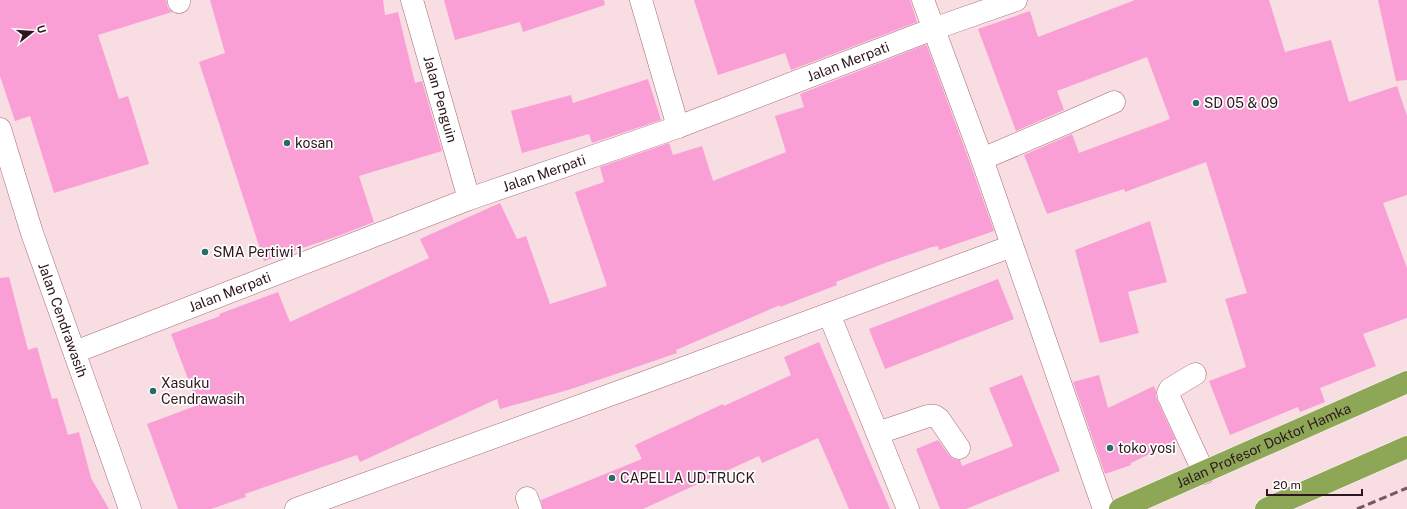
<svg xmlns="http://www.w3.org/2000/svg" width="1407" height="509" viewBox="0 0 1407 509" font-family="'Public Sans',sans-serif">
<style>
.building{fill:#fa9fd5}
.lines{fill:none;stroke-linecap:round;stroke-linejoin:round}
.minor-casing{stroke:#a66a79;stroke-width:23}
.highway-casing{stroke:#fff;stroke-width:23}
.minor{stroke:#fff;stroke-width:22}
.highway{stroke:#8da757;stroke-width:22}
.rail{stroke:#735a60;stroke-width:3;stroke-dasharray:8 4;stroke-linecap:butt}
.poi-dot{fill:#266e65;stroke:#fff;stroke-width:1.5}
.labels{text-anchor:middle;dominant-baseline:central;stroke-width:3.5;stroke-linejoin:round;paint-order:stroke}
.street-label{font-size:14px;fill:#2d161c;stroke:#fff}
.poi-label{font-size:14px;fill:#2d161c;stroke:#fff;text-anchor:start}
</style>
<rect width="100%" height="100%" fill="#f8dde2"/>
<g class="building">
<path d="M 0,0 L 166,0 L 168,8 L 172,12 L 98,35 L 119,99 L 128,96 L 149,164 L 54,193 L 30,116 L 15,121 L 0,76 Z"/>
<path d="M 210,0 L 383,0 L 385,15 L 398,12 L 415,83 L 422,81 L 442,151 L 359,176 L 374,222 L 338,236 L 264,261 L 199,62 L 225,53 Z"/>
<path d="M 444,0 L 604,0 L 605,5 L 523,32 L 520,22 L 455,40 Z"/>
<path d="M 694,0 L 910,0 L 917,22 L 791,70 L 785,53 L 718,75 Z"/>
<path d="M 1135,0 L 1269,0 L 1285,52 L 1331,40 L 1349,102 L 1397,86 L 1407,116 L 1407,195 L 1383,203 L 1407,268 L 1407,318 L 1363,334 L 1376,366 L 1320,388 L 1325,402 L 1300,412 L 1298,407 L 1230,435 L 1209,381 L 1246,367 L 1225,299 L 1247,293 L 1206,162 L 1125,192 L 1124,189 L 1047,214 L 1024,155 L 1072,134 L 1079,153 L 1170,119 L 1147,57 L 1057,91 L 1064,110 L 1016,131 L 978,29 L 1030,11 L 1038,37 Z"/>
<path d="M 1378,0 L 1407,0 L 1407,80 L 1396,81 Z"/>
<path d="M 925,45 L 927,46 L 970,163 L 994,231 L 939,250 L 938,246 L 932,247 L 885,263 L 836,282 L 837,285 L 780,307 L 780,305 L 676,350 L 677,353 L 613,375 L 568,390 L 500,409 L 497,399 L 360,462 L 357,455 L 245,494 L 246,497 L 211,509 L 178,509 L 147,424 L 198,405 L 171,334 L 220,316 L 219,314 L 278,292 L 290,322 L 429,258 L 420,239 L 500,203 L 517,239 L 526,236 L 550,304 L 607,286 L 575,192 L 604,182 L 600,167 L 669,143 L 673,155 L 702,146 L 713,181 L 786,152 L 775,116 L 804,107 L 800,94 Z"/>
<path d="M 648,79 L 661,120 L 592,143 L 589,134 L 522,153 L 511,111 L 571,95 L 573,103 Z"/>
<path d="M 1150,221 L 1167,282 L 1128,292 L 1139,333 L 1100,343 L 1075,250 Z"/>
<path d="M 9,277 L 28,350 L 37,347 L 52,399 L 57,398 L 68,435 L 79,432 L 91,478 L 109,509 L 0,509 L 0,278 Z"/>
<path d="M 998,279 L 1014,319 L 885,369 L 869,329 Z"/>
<path d="M 819,342 L 890,509 L 849,509 L 818,438 L 762,463 L 759,456 L 643,509 L 543,509 L 541,500 L 642,459 L 635,445 L 723,404 L 724,406 L 791,375 L 784,357 Z"/>
<path d="M 1022,375 L 1060,471 L 966,509 L 940,509 L 916,449 L 938,440 L 949,455 L 953,459 L 960,460 L 962,466 L 1013,446 L 989,388 Z"/>
<path d="M 1099,375 L 1108,408 L 1154,386 L 1156,391 L 1156,396 L 1158,402 L 1176,441 L 1131,463 L 1131,465 L 1105,474 L 1073,382 Z"/>
</g>
<g class="lines">
<g class="minor-casing">
<g id="minor">
<path d="M 179,0 L 179,2"/>
<path id="s1" d="M 412,0 L 469,199"/>
<path d="M 641,0 L 678,127"/>
<path d="M 923,0 L 982,159 L 1104,509"/>
<path id="s2" d="M 0,129 L 32,233 L 130,509"/>
<path d="M 982,159 L 1064,124 L 1114,102"/>
<path d="M 829,314 L 908,509"/>
<path id="s3" d="M 75,352 L 469,199 L 678,127 L 933,29 L 1016,0"/>
<path d="M 1195,374 L 1170,389 L 1168,393 L 1169,397 L 1204,473"/>
<path d="M 878,433 L 928,416 L 935,416 L 939,419 L 959,448"/>
<path d="M 527,498 L 531,509"/>
<path d="M 296,509 L 651,380 L 1012,246"/>
</g>
</g>
<g class="highway-casing">
<g id="highway">
<path id="s4" d="M 1120,509 L 1407,382"/>
<path d="M 1266,509 L 1407,447"/>
</g>
</g>
<use href="#minor" class="minor"/>
<use href="#highway" class="highway"/>
<path class="rail" d="M 1357,509 L 1407,488"/>
</g>
<g class="poi-dot">
<circle cx="1196" cy="103" r="4"/>
<circle cx="287" cy="143" r="4"/>
<circle cx="205" cy="252" r="4"/>
<circle cx="153" cy="391" r="4"/>
<circle cx="1110" cy="448" r="4"/>
<circle cx="612" cy="478" r="4"/>
</g>
<g class="labels">
<g class="street-label">
<text stroke="none"><textPath href="#s3" startOffset="826">Jalan Merpati</textPath></text>
<text stroke="none"><textPath href="#s1" startOffset="103">Jalan Penguin</textPath></text>
<text stroke="none"><textPath href="#s3" startOffset="502">Jalan Merpati</textPath></text>
<text stroke="none"><textPath href="#s3" startOffset="166">Jalan Merpati</textPath></text>
<text stroke="none"><textPath href="#s2" startOffset="201">Jalan Cendrawasih</textPath></text>
<text stroke="none"><textPath href="#s4" startOffset="157">Jalan Profesor Doktor Hamka</textPath></text>
</g>
<g class="poi-label">
<text x="1204" y="103">SD 05 &amp; 09</text>
<text x="295" y="143">kosan</text>
<text x="213" y="252">SMA Pertiwi 1</text>
<text x="161" y="383">Xasuku<tspan x="161" dy="16">Cendrawasih</tspan></text>
<text x="1118" y="448">toko yosi</text>
<text x="620" y="478">CAPELLA UD.TRUCK</text>
</g>
</g>
<g transform="translate(32 32) rotate(73)" stroke="#ffffff" stroke-width="3" paint-order="stroke">
<path d="M0-3L7 15L0 10L-7 15Z" fill="#2d161c"/>
<text y="-6" font-size="11" font-weight="bold" text-anchor="middle" fill="#2d161c">U</text>
</g>
<path d="M1267 489v6h95v-6" fill="none" stroke="#2d161c" stroke-width="2"/>
<text x="1273" y="489" font-size="12" fill="#2d161c" stroke="#ffffff" stroke-width="3" paint-order="stroke">20 m</text>
</svg>
